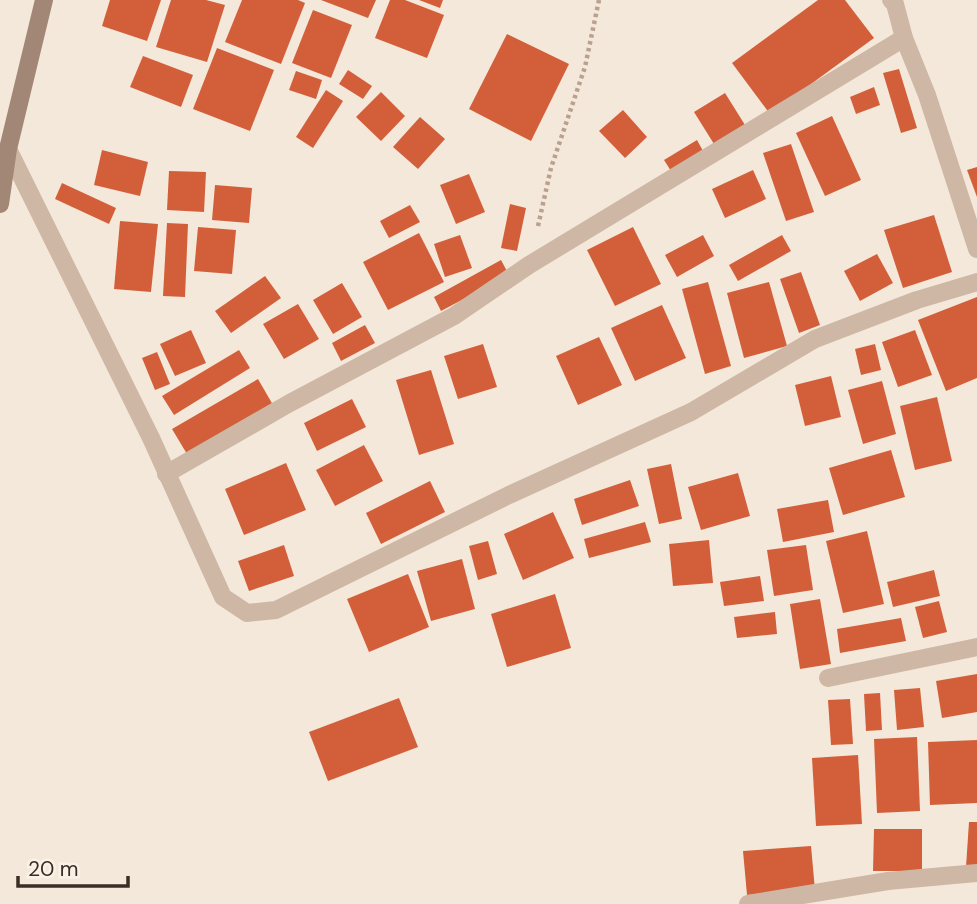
<svg xmlns="http://www.w3.org/2000/svg" width="977" height="904" viewBox="0 0 977 904" font-family="'DM Sans',sans-serif">
<style>
.building{fill:#d35f3a}
.lines{fill:none;stroke-linecap:round;stroke-linejoin:round}
.path{stroke:#baa18f;stroke-width:4.5;stroke-dasharray:3.5 3.5;stroke-linecap:butt}
.street{stroke:#ceb8a5;stroke-width:18}
.secondary{stroke:#a28676;stroke-width:18}
</style>
<rect width="100%" height="100%" fill="#f4e8da"/>
<g class="building">
<path d="M 110,0 L 161,0 L 147,41 L 102,26 Z"/>
<path d="M 171,0 L 206,0 L 225,5 L 207,62 L 156,47 Z"/>
<path d="M 242,0 L 298,0 L 305,3 L 281,64 L 225,42 Z"/>
<path d="M 321,0 L 376,0 L 368,18 Z"/>
<path d="M 390,0 L 405,0 L 444,15 L 427,58 L 375,38 Z"/>
<path d="M 419,0 L 443,0 L 440,8 Z"/>
<path d="M 818,0 L 845,0 L 874,38 L 770,114 L 732,63 Z"/>
<path d="M 313,10 L 352,25 L 331,78 L 292,63 Z"/>
<path d="M 507,34 L 569,64 L 531,141 L 469,109 Z"/>
<path d="M 217,48 L 274,70 L 250,131 L 193,109 Z"/>
<path d="M 143,56 L 193,75 L 181,107 L 130,87 Z"/>
<path d="M 899,69 L 917,128 L 901,133 L 883,73 Z"/>
<path d="M 348,70 L 372,86 L 363,99 L 339,84 Z"/>
<path d="M 296,71 L 322,80 L 316,99 L 289,90 Z"/>
<path d="M 874,87 L 880,105 L 856,114 L 850,97 Z"/>
<path d="M 326,90 L 343,101 L 313,148 L 296,137 Z"/>
<path d="M 381,92 L 405,116 L 381,141 L 356,117 Z"/>
<path d="M 725,93 L 745,125 L 714,144 L 694,112 Z"/>
<path d="M 623,110 L 647,137 L 625,158 L 599,131 Z"/>
<path d="M 832,116 L 861,180 L 825,196 L 796,133 Z"/>
<path d="M 420,117 L 445,139 L 418,169 L 393,147 Z"/>
<path d="M 697,140 L 703,151 L 671,171 L 664,160 Z"/>
<path d="M 791,144 L 814,212 L 786,221 L 763,153 Z"/>
<path d="M 102,150 L 148,162 L 140,196 L 94,185 Z"/>
<path d="M 977,167 L 977,197 L 967,170 Z"/>
<path d="M 753,170 L 766,199 L 725,218 L 712,189 Z"/>
<path d="M 169,171 L 206,172 L 204,212 L 167,210 Z"/>
<path d="M 469,174 L 485,212 L 456,224 L 440,185 Z"/>
<path d="M 62,183 L 116,208 L 109,224 L 55,199 Z"/>
<path d="M 215,185 L 252,188 L 249,223 L 212,220 Z"/>
<path d="M 510,204 L 526,208 L 517,251 L 501,248 Z"/>
<path d="M 410,205 L 420,222 L 389,238 L 380,221 Z"/>
<path d="M 934,215 L 952,272 L 903,288 L 884,230 Z"/>
<path d="M 120,221 L 158,224 L 151,292 L 114,289 Z"/>
<path d="M 167,223 L 188,224 L 185,297 L 163,296 Z"/>
<path d="M 198,227 L 236,230 L 232,274 L 194,271 Z"/>
<path d="M 633,227 L 661,284 L 615,306 L 587,250 Z"/>
<path d="M 419,233 L 444,282 L 388,310 L 363,262 Z"/>
<path d="M 460,235 L 472,268 L 445,277 L 434,244 Z"/>
<path d="M 703,235 L 714,256 L 677,277 L 665,255 Z"/>
<path d="M 782,235 L 791,251 L 738,281 L 729,265 Z"/>
<path d="M 877,254 L 893,283 L 860,301 L 844,271 Z"/>
<path d="M 501,260 L 509,275 L 441,311 L 434,297 Z"/>
<path d="M 801,272 L 820,325 L 799,333 L 780,279 Z"/>
<path d="M 265,276 L 281,298 L 231,333 L 215,311 Z"/>
<path d="M 708,282 L 731,366 L 705,374 L 682,289 Z"/>
<path d="M 769,282 L 787,346 L 744,358 L 727,293 Z"/>
<path d="M 342,283 L 362,317 L 333,334 L 313,300 Z"/>
<path d="M 977,297 L 977,378 L 946,391 L 918,320 Z"/>
<path d="M 298,304 L 319,339 L 284,359 L 263,324 Z"/>
<path d="M 662,305 L 686,358 L 635,381 L 611,328 Z"/>
<path d="M 365,325 L 375,343 L 341,361 L 332,343 Z"/>
<path d="M 191,330 L 206,363 L 175,376 L 160,344 Z"/>
<path d="M 915,330 L 932,375 L 898,387 L 882,342 Z"/>
<path d="M 599,337 L 622,385 L 578,405 L 556,356 Z"/>
<path d="M 483,344 L 497,387 L 458,399 L 444,356 Z"/>
<path d="M 875,344 L 881,370 L 861,375 L 855,349 Z"/>
<path d="M 239,350 L 250,368 L 174,415 L 162,396 Z"/>
<path d="M 157,352 L 170,384 L 155,390 L 142,358 Z"/>
<path d="M 431,370 L 454,444 L 419,455 L 396,380 Z"/>
<path d="M 831,376 L 841,417 L 805,426 L 795,385 Z"/>
<path d="M 258,379 L 273,405 L 187,454 L 172,429 Z"/>
<path d="M 882,381 L 896,434 L 863,444 L 848,390 Z"/>
<path d="M 937,397 L 952,461 L 915,470 L 900,406 Z"/>
<path d="M 352,399 L 366,427 L 317,451 L 304,423 Z"/>
<path d="M 364,445 L 383,481 L 335,506 L 316,470 Z"/>
<path d="M 891,450 L 905,497 L 843,515 L 829,468 Z"/>
<path d="M 286,463 L 306,510 L 244,535 L 225,489 Z"/>
<path d="M 671,464 L 682,519 L 659,524 L 647,469 Z"/>
<path d="M 738,473 L 750,516 L 701,530 L 688,487 Z"/>
<path d="M 630,480 L 639,506 L 582,525 L 574,499 Z"/>
<path d="M 430,481 L 445,512 L 381,544 L 366,513 Z"/>
<path d="M 828,500 L 834,532 L 783,542 L 777,509 Z"/>
<path d="M 553,512 L 574,558 L 523,580 L 504,534 Z"/>
<path d="M 645,522 L 651,542 L 589,558 L 584,539 Z"/>
<path d="M 867,531 L 884,604 L 843,613 L 826,541 Z"/>
<path d="M 709,540 L 713,583 L 673,586 L 669,544 Z"/>
<path d="M 488,541 L 497,574 L 478,580 L 469,546 Z"/>
<path d="M 284,545 L 294,576 L 249,591 L 238,561 Z"/>
<path d="M 806,545 L 813,590 L 774,596 L 767,550 Z"/>
<path d="M 462,559 L 475,609 L 431,621 L 417,571 Z"/>
<path d="M 934,570 L 940,596 L 893,607 L 887,582 Z"/>
<path d="M 408,574 L 429,627 L 369,652 L 347,599 Z"/>
<path d="M 760,576 L 764,601 L 724,606 L 720,582 Z"/>
<path d="M 555,594 L 571,648 L 507,667 L 491,614 Z"/>
<path d="M 820,599 L 831,664 L 800,669 L 790,604 Z"/>
<path d="M 939,601 L 947,632 L 923,638 L 915,607 Z"/>
<path d="M 775,612 L 777,634 L 737,638 L 734,617 Z"/>
<path d="M 901,618 L 906,641 L 840,653 L 837,629 Z"/>
<path d="M 977,674 L 977,712 L 942,718 L 936,681 Z"/>
<path d="M 920,688 L 924,727 L 897,730 L 894,690 Z"/>
<path d="M 880,693 L 882,730 L 866,731 L 864,694 Z"/>
<path d="M 399,698 L 418,747 L 328,781 L 309,732 Z"/>
<path d="M 850,699 L 853,744 L 831,745 L 828,700 Z"/>
<path d="M 917,737 L 920,811 L 877,813 L 874,739 Z"/>
<path d="M 977,740 L 977,803 L 930,805 L 928,742 Z"/>
<path d="M 858,755 L 862,824 L 816,826 L 812,758 Z"/>
<path d="M 969,822 L 977,822 L 977,867 L 966,867 Z"/>
<path d="M 874,829 L 922,829 L 922,871 L 873,871 Z"/>
<path d="M 811,846 L 815,890 L 747,895 L 743,851 Z"/>
</g>
<g class="lines">
<path class="path" d="M 538,226 L 551,168 L 585,67 L 599,0"/>
<g class="street">
<path d="M 891,0 L 895,4 L 904,38 L 927,95 L 977,249"/>
<path d="M 8,149 L 151,438 L 223,597 L 247,613 L 276,610 L 509,495 L 691,412 L 815,339 L 917,300 L 977,282"/>
<path d="M 166,474 L 288,404 L 454,316 L 529,265 L 904,38"/>
<path d="M 828,678 L 977,647"/>
<path d="M 748,904 L 888,881 L 977,873"/>
</g>
<path class="secondary" d="M 0,204 L 8,149 L 44,0"/>
</g>
<path d="M18 876v10h110v-10" fill="none" stroke="#392d27" stroke-width="3.5"/>
<text x="28" y="876" font-size="21" fill="#392d27" stroke="#fbf2e7" stroke-width="5" paint-order="stroke">20 m</text>
</svg>
